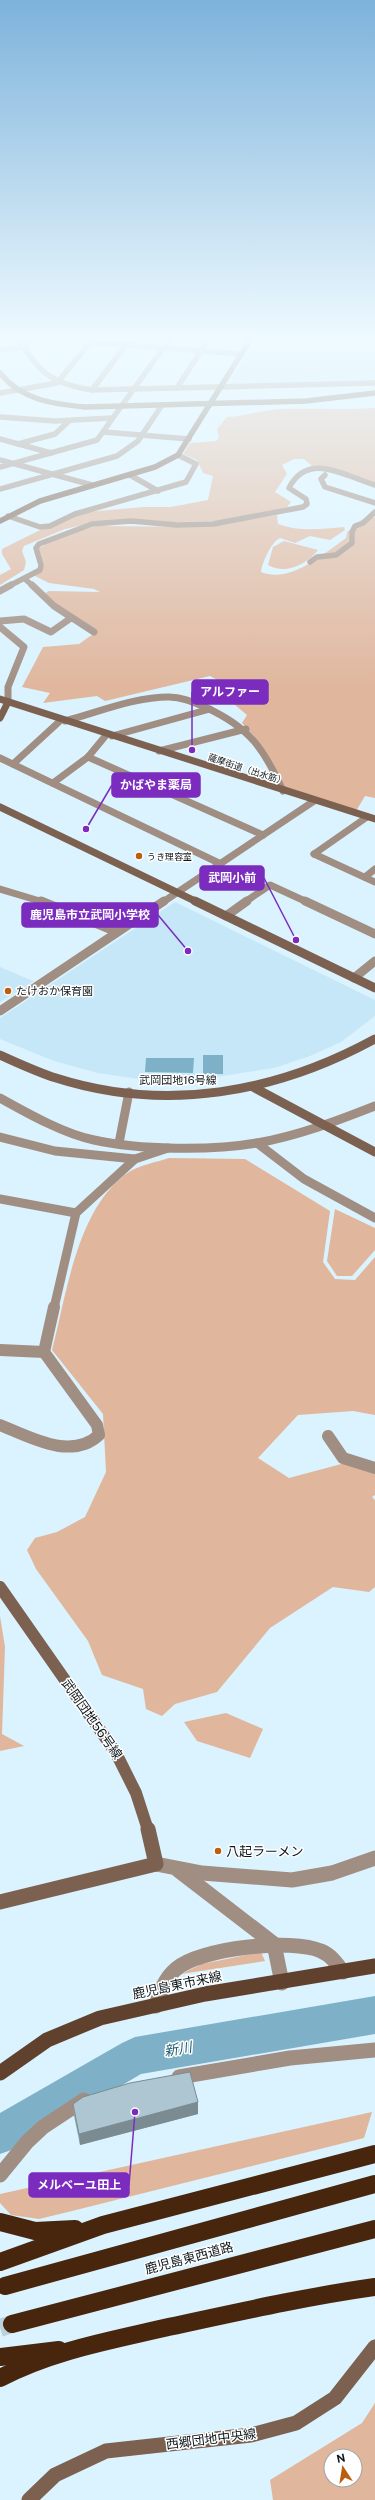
<svg xmlns="http://www.w3.org/2000/svg" width="375" height="2500" viewBox="0 0 375 2500" font-family="'Public Sans','Noto Sans JP',sans-serif">
<style>
.built{fill:#c6e7f7}
.green{fill:#e0b69d;fill-rule:evenodd}
.water{fill:#7eb1c8}
.lines{fill:none;stroke-linecap:round;stroke-linejoin:round}
.river{fill:#7eb1c8;fill-rule:evenodd}
.highway-tunnel{stroke:#bbd2dd;stroke-width:18;stroke-dasharray:18 9;stroke-linecap:butt}
.street-far4{stroke:#a18e83;stroke-width:5.5}
.street-far3{stroke:#a18e83;stroke-width:7}
.street-far2{stroke:#a18e83;stroke-width:9}
.street-far1{stroke:#a18e83;stroke-width:12}
.street{stroke:#a18e83;stroke-width:15}
.secondary-far4{stroke:#7c6151;stroke-width:5.5}
.secondary-far3{stroke:#7c6151;stroke-width:7}
.secondary-far2{stroke:#7c6151;stroke-width:9}
.secondary-far1{stroke:#7c6151;stroke-width:12}
.secondary{stroke:#7c6151;stroke-width:15}
.primary{stroke:#60412e;stroke-width:15}
.highway{stroke:#48260e;stroke-width:18}
.wall{fill:#96aab4}
.shaded-wall{fill:#7a8b92}
.building{fill:#aec6d1;stroke:#7a8b92}
.poi-dot{fill:#bb5e0d;stroke:#fff;stroke-width:1.5}
.labels{text-anchor:middle;dominant-baseline:central;stroke-width:3;stroke-linejoin:round;paint-order:stroke}
.far-street-label{font-size:9px;fill:#0e171b;stroke:#fff}
.far-poi-label{font-size:9px;fill:#0e171b;stroke:#fff;text-anchor:start}
.poi-label{font-size:11px;fill:#0e171b;stroke:#fff;text-anchor:start}
.street-label{font-size:11px;fill:#0e171b;stroke:#fff}
.near-street-label{font-size:13px;fill:#0e171b;stroke:#fff}
.near-poi-label{font-size:13px;fill:#0e171b;stroke:#fff;text-anchor:start}
.near-water-label{font-size:14px;font-style:italic;fill:#1e5d75;stroke:#fff}
.leader{fill:none;stroke:#7b2cbf;stroke-width:1.5}
.callout-dot{fill:#7b2cbf;stroke:#fff;stroke-width:1.5}
.callout{fill:#7b2cbf;stroke:#7b2cbf;stroke-width:1.5}
.callout-label{font-size:12px;text-anchor:middle;font-weight:bold;fill:#fff}
</style>
<rect width="100%" height="100%" fill="#daf3ff"/>
<g class="built">
<path d="M 256,340 L 375,340 L 375,382 L 229,384 Z"/>
<path d="M 175,902 L 375,1000 L 375,1016 L 341,1042 L 310,1056 L 274,1068 L 197,1080 L 138,1079 L 98,1073 L 54,1061 L 0,1039 L 0,1018 Z"/>
<path d="M 0,967 L 33,981 L 34,981 L 0,1002 Z"/>
</g>
<g class="green">
<path d="M 375,408 L 375,487 L 313,467 L 304,459 L 294,459 L 282,465 L 287,474 L 275,492 L 291,502 L 287,507 L 223,521 L 87,524 L 65,529 L 24,546 L 22,551 L 26,562 L 24,570 L 0,585 L 0,575 L 11,569 L 2,554 L 2,549 L 38,531 L 86,512 L 144,507 L 171,507 L 208,500 L 213,476 L 203,473 L 197,460 L 183,454 L 190,443 L 216,441 L 219,438 L 217,429 L 227,417 C 246,416 263,410 282,409 C 313,408 344,410 375,408 Z"/>
<path d="M 277,515 L 278,524 C 300,532 321,529 344,527 L 345,530 L 330,540 L 310,536 L 295,543 L 280,538 C 271,542 262,563 261,572 C 290,584 323,554 346,538 L 347,532 L 359,524 L 361,520 L 375,517 L 375,798 L 365,796 L 356,811 L 286,790 L 254,736 L 242,723 L 247,715 L 228,699 L 230,687 L 210,676 L 105,701 L 97,696 L 43,703 L 50,693 L 22,687 L 43,647 L 79,644 L 96,632 L 42,595 L 49,591 L 100,592 L 94,589 L 49,583 L 33,575 L 40,566 L 34,552 C 52,538 76,530 98,526 L 204,527 Z"/>
<path d="M 284,541 L 318,550 C 306,565 285,575 268,565 L 273,547 Z"/>
<path d="M 169,1158 L 245,1159 L 330,1211 L 323,1262 L 335,1279 L 355,1280 L 375,1257 L 375,1415 L 353,1411 L 298,1415 L 258,1458 L 289,1478 L 345,1463 L 375,1471 L 375,1495 L 372,1497 L 375,1500 L 375,1587 L 369,1592 L 333,1587 L 270,1628 L 217,1692 L 175,1704 L 162,1716 L 146,1709 L 143,1689 L 102,1675 L 88,1641 L 36,1569 L 27,1550 L 35,1538 L 57,1532 L 85,1517 L 106,1472 L 103,1414 L 52,1350 C 67,1293 77,1207 129,1172 C 140,1165 157,1162 169,1158 Z"/>
<path d="M 335,1209 L 375,1228 L 375,1250 L 352,1276 L 337,1276 L 327,1261 Z"/>
<path d="M 0,1616 L 5,1647 L 2,1734 L 24,1746 L 0,1751 Z"/>
<path d="M 226,1713 L 263,1729 L 250,1758 L 197,1741 L 184,1722 Z"/>
<path d="M 261,1952 L 265,1961 L 181,1974 L 202,1964 Z"/>
<path d="M 372,2112 L 364,2138 L 72,2211 L 39,2219 L 11,2215 L 0,2203 L 0,2194 Z"/>
<path d="M 375,2403 L 375,2500 L 273,2500 L 270,2480 L 362,2423 ZM 331,2456 L 355,2456 L 355,2480 L 331,2480 Z"/>
</g>
<g class="water">
<rect x="203" y="1055" width="20" height="19"/>
<path d="M 146,1058 L 194,1058 L 193,1073 L 145,1072 Z"/>
</g>
<g class="lines">
<path class="river" d="M 375,1996 L 375,2034 L 141,2074 L 14,2149 L 0,2154 L 0,2113 L 122,2043 L 135,2037 Z"/>
<path class="highway-tunnel" d="M 0,2328 L 12,2324"/>
<g class="street-far4">
<path d="M 18,340 C 43,374 49,383 92,390 L 375,383"/>
<path d="M 90,342 L 242,354"/>
<path d="M 0,350 L 24,347 L 30,340"/>
<path d="M 177,388 L 208,340"/>
<path d="M 92,390 L 126,345"/>
<path d="M 0,393 L 57,383 L 92,340"/>
<path d="M 0,417 L 55,421 L 112,418"/>
<path d="M 104,432 L 189,439"/>
<path d="M 0,439 L 51,453"/>
<path d="M 18,444 L 55,434 L 69,421"/>
<path d="M 0,460 L 92,485"/>
<path d="M 0,467 L 97,440 L 169,340"/>
<path d="M 130,475 L 158,491"/>
<path d="M 325,475 L 321,479 L 325,487 L 375,503"/>
<path d="M 0,489 L 117,456 L 138,441 L 162,405"/>
<path d="M 8,516 L 40,527 L 50,526 L 75,514 L 186,482 L 196,464 L 178,455"/>
<path d="M 310,562 L 317,557 L 336,555 L 352,543 L 352,532 L 355,526 L 363,523 L 375,512"/>
<path d="M 26,580 L 33,586"/>
<path d="M 9,586 L 40,570 L 41,565 L 36,548 L 39,544 L 92,524 L 131,521 L 177,525 L 213,524 L 303,507 L 307,504 L 306,499 L 289,488 C 308,451 345,476 375,485"/>
</g>
<g class="street-far3">
<path d="M 32,585 L 54,606 L 94,632"/>
<path d="M 0,591 L 11,585"/>
<path d="M 0,621 L 24,619 L 51,632 L 71,618"/>
<path d="M 0,627 L 24,647 L 8,687 L 8,702"/>
<path d="M 65,721 C 99,712 134,697 169,697 C 183,697 195,703 207,708 C 250,728 264,749 283,791"/>
<path d="M 112,736 L 210,709"/>
<path d="M 159,751 L 246,729"/>
<path d="M 88,757 L 263,835"/>
<path d="M 0,758 L 221,864"/>
<path d="M 13,764 L 61,720"/>
<path d="M 53,783 L 88,757 L 107,734"/>
<path d="M 314,854 L 375,882"/>
<path d="M 314,854 L 367,817"/>
<path d="M 365,877 L 375,869"/>
<path d="M 0,889 L 43,902"/>
<path d="M 163,902 L 314,801"/>
<path d="M 245,902 L 270,885 L 307,902"/>
</g>
<g class="street-far2">
<path d="M 41,901 L 117,932"/>
<path d="M 305,901 L 375,934"/>
<path d="M 226,916 L 247,901"/>
<path d="M 354,978 L 375,961"/>
<path d="M 0,1011 L 164,901"/>
<path d="M 0,1098 C 27,1113 64,1134 94,1140 C 139,1150 211,1151 257,1143 C 297,1136 337,1121 375,1106"/>
<path d="M 0,1137 L 55,1151 L 135,1159 L 168,1148"/>
<path d="M 119,1143 L 129,1092"/>
<path d="M 257,1143 L 304,1179 L 375,1218"/>
<path d="M 0,1199 L 76,1213"/>
<path d="M 54,1308 L 76,1213 L 135,1159"/>
</g>
<g class="street-far1">
<path d="M 0,1350 L 44,1352"/>
<path d="M 0,1425 C 30,1437 71,1461 99,1435 L 97,1425 L 44,1352 L 54,1307"/>
<path d="M 328,1436 L 343,1458 L 375,1468"/>
</g>
<g class="street">
<path d="M 156,1864 L 202,1873 L 292,1880 L 332,1873 L 375,1858"/>
<path d="M 178,1870 L 274,1944 L 282,1983"/>
<path d="M 156,2006 C 160,1992 165,1978 176,1969 C 200,1948 292,1938 321,1951 C 331,1955 337,1964 343,1972"/>
<path d="M 179,2077 L 290,2058 L 375,2050"/>
<path d="M 0,2175 L 27,2142 L 43,2127 L 84,2100"/>
</g>
<g class="secondary-far4">
<path d="M 0,373 C 21,400 53,404 85,407 L 306,401 L 375,393"/>
<path d="M 0,521 L 40,501 L 155,467 L 178,455 L 250,340"/>
</g>
<g class="secondary-far3">
<path d="M 0,699 L 375,819"/>
<path d="M 0,718 L 8,702"/>
<path d="M 0,807 L 197,902"/>
</g>
<g class="secondary-far2">
<path d="M 195,901 L 375,988"/>
<path d="M 0,1055 C 18,1063 37,1072 56,1078 C 166,1113 276,1093 375,1039"/>
<path d="M 253,1087 L 375,1152"/>
</g>
<path class="secondary-far1" d="M 0,1587 L 116,1753 L 136,1793 L 148,1830"/>
<g class="secondary">
<path d="M 0,1902 L 156,1864 L 148,1829"/>
<path d="M 29,2500 L 55,2475 L 106,2451 L 251,2435 L 296,2423 L 335,2398 L 375,2347"/>
</g>
<path class="primary" d="M 0,2073 L 47,2040 L 100,2018 L 205,1994 L 375,1966"/>
<g class="highway">
<path d="M 0,2222 L 35,2231 L 75,2229"/>
<path d="M 0,2262 L 103,2225 L 375,2154"/>
<path d="M 5,2286 L 375,2184"/>
<path d="M 12,2324 L 375,2229"/>
<path d="M 0,2357 L 59,2350"/>
<path d="M 0,2378 C 52,2351 108,2341 164,2328 C 234,2313 304,2297 375,2287"/>
</g>
</g>
<path class="wall" d="M 198,2102 L 198,2114 L 80,2145 L 74,2116 L 73,2104 Z"/>
<path class="shaded-wall" d="M 198,2102 L 198,2114 L 80,2145 L 79,2134 Z"/>
<path class="building" d="M 190,2072 L 198,2102 L 79,2134 L 73,2104 L 83,2097 L 130,2083 Z"/>
<linearGradient id="sky" x2="0" y2="1"><stop stop-color="#7db3db"/><stop offset="0.49" stop-color="#eefaff"/><stop offset="1" stop-color="#eefaff" stop-opacity="0"/></linearGradient>
<rect width="375" height="690" fill="url(#sky)"/>
<g class="poi-dot">
<circle cx="139" cy="856" r="4"/>
<circle cx="8" cy="991" r="4"/>
<circle cx="218" cy="1851" r="4"/>
</g>
<g class="labels">
<g class="far-street-label">
<text transform="translate(247 769) rotate(18)">薩摩街道（出水筋）</text>
</g>
<g class="far-poi-label">
<text x="147" y="856">うき理容室</text>
</g>
<g class="poi-label">
<text x="16" y="991">たけおか保育園</text>
</g>
<g class="street-label">
<text x="178" y="1080">武岡団地16号線</text>
</g>
<g class="near-street-label">
<text transform="translate(92 1719) rotate(55)">武岡団地56号線</text>
<text transform="translate(177 1985) rotate(-12)">鹿児島東市来線</text>
<text transform="translate(189 2258) rotate(-15)">鹿児島東西道路</text>
<text transform="translate(211 2439) rotate(-7)">西郷団地中央線</text>
</g>
<g class="near-poi-label">
<text x="226" y="1851">八起ラーメン</text>
</g>
<g class="near-water-label">
<text transform="translate(178 2049) rotate(-10)">新川</text>
</g>
</g>
<path class="leader" d="M192 750L192 692M86 829L112 785M296 940L264 878M188 951L158 915M135 2112L129 2185"/>
<g class="callout-dot">
<circle cx="192" cy="750" r="4"/>
<circle cx="86" cy="829" r="4"/>
<circle cx="296" cy="940" r="4"/>
<circle cx="188" cy="951" r="4"/>
<circle cx="135" cy="2112" r="4"/>
</g>
<g class="callout">
<rect x="192" y="680" width="76" height="24" rx="4"/>
<rect x="112" y="773" width="88" height="24" rx="4"/>
<rect x="200" y="866" width="64" height="24" rx="4"/>
<rect x="22" y="903" width="136" height="24" rx="4"/>
<rect x="29" y="2173" width="100" height="24" rx="4"/>
</g>
<g class="callout-label">
<text x="230" y="696">アルファー</text>
<text x="156" y="789">かばやま薬局</text>
<text x="232" y="882">武岡小前</text>
<text x="90" y="919">鹿児島市立武岡小学校</text>
<text x="79" y="2189">メルベーユ田上</text>
</g>
<g transform="translate(343 2468) rotate(348)"><circle r="19" fill="#ffffff" stroke="#9fa2a4"/>
<path d="M0-3L7 15L0 10L-7 15Z" fill="#bb5e0d"/>
<text y="-6" font-size="11" font-weight="bold" text-anchor="middle" fill="#0e171b">N</text>
</g>
</svg>
